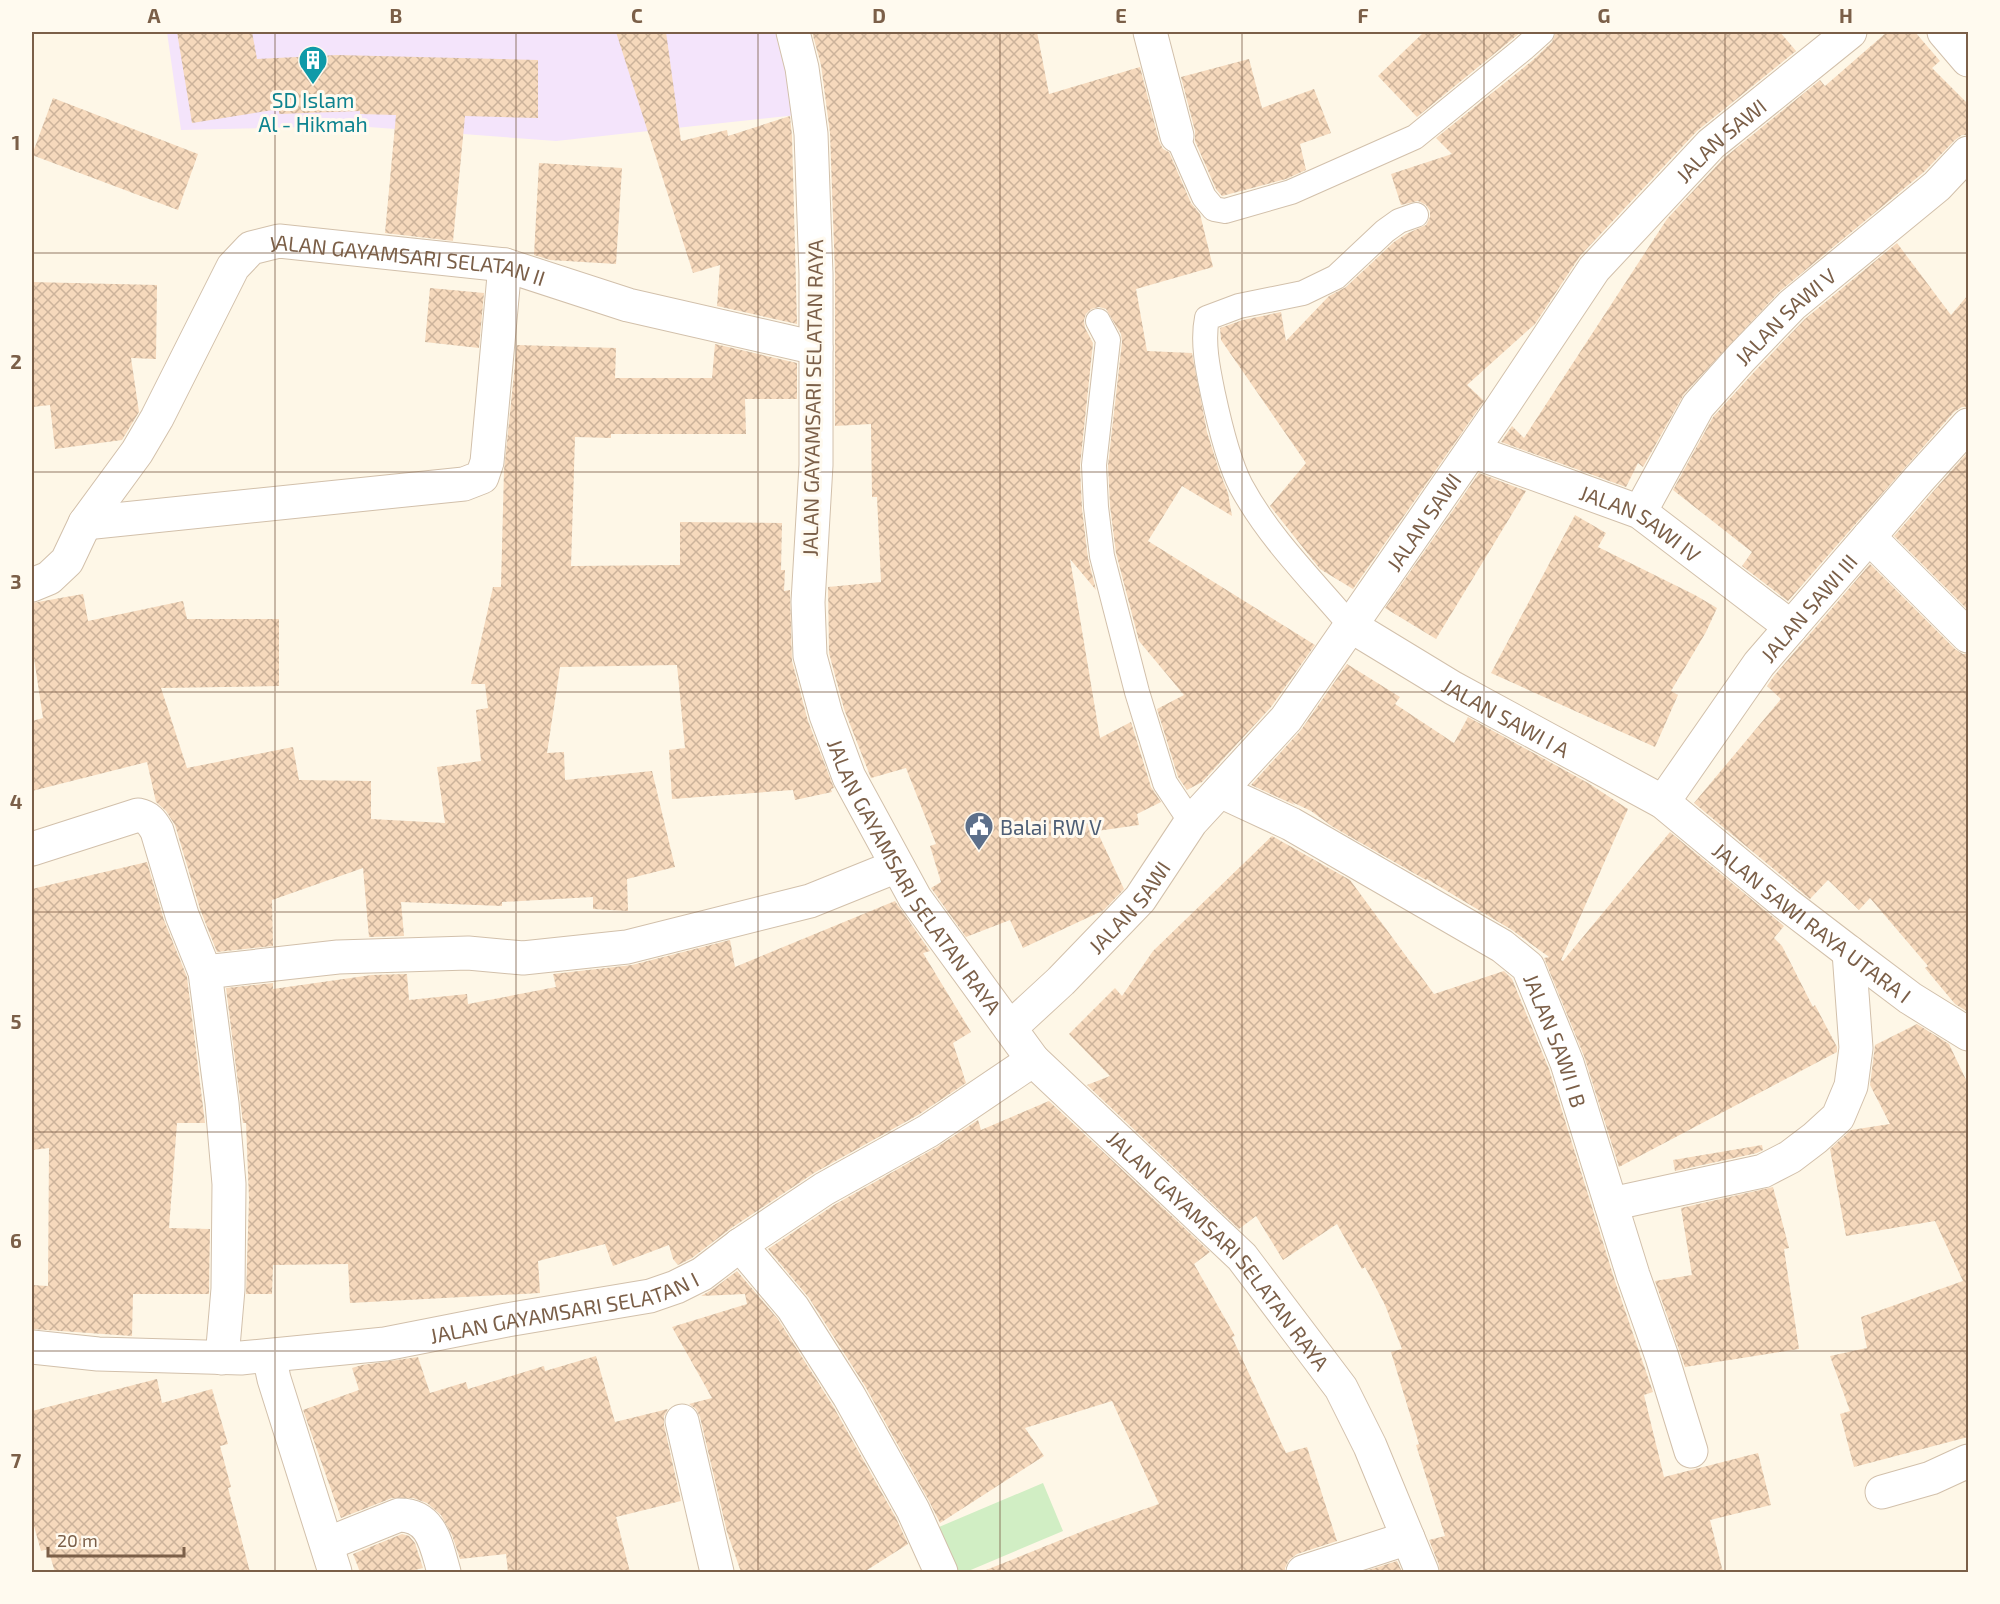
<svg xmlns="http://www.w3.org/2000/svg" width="2000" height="1604" viewBox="0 0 2000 1604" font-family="'Exo 2',sans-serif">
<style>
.education{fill:#f4e4fb}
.pitch{fill:#d1eec4}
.building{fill:url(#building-cross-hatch)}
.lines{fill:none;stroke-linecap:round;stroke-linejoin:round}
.service-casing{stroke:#d2c0ab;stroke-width:26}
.minor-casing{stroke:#d2c0ab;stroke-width:35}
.service{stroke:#fff;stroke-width:24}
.minor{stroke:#fff;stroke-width:33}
.grid{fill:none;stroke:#7b5f48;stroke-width:1.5;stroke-opacity:0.55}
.labels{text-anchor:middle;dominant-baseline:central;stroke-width:6;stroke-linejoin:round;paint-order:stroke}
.culture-label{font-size:21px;fill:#0d838f;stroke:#fffaef}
.street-label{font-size:21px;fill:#7b5f48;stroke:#fffaef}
.service-label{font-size:21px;fill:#4e5e75;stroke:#fffaef;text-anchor:start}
.neatline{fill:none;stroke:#7b5f48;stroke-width:2}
.grid-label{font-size:20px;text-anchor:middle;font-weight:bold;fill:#7b5f48}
</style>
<defs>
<pattern id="building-cross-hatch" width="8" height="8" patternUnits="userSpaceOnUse" patternTransform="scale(1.5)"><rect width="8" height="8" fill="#f6d9bc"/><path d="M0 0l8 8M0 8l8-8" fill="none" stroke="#ccb39b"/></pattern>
</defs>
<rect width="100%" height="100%" fill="#fef7e7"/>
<path class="education" d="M 167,32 L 775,32 L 797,115 L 556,141 L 355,126 L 181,130 Z"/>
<path class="pitch" d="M 1043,1483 L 1063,1531 L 966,1572 L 958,1572 L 939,1527 Z"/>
<g class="building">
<path d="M 177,32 L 252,32 L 257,59 L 337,55 L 538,60 L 538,118 L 465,116 L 453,241 L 385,233 L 396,115 L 360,114 L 360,111 L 279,114 L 279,109 L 192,123 Z"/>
<path d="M 616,32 L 666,32 L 681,141 L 727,130 L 728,136 L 790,116 L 792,136 L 797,324 L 717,306 L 720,265 L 693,273 Z"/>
<path d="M 812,32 L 1037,32 L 1049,94 L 1140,67 L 1159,141 L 1163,149 L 1169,152 L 1191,203 L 1200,214 L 1213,267 L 1136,289 L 1147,351 L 1192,353 L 1207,432 L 1219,470 L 1228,493 L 1232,516 L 1182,486 L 1148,541 L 1315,645 L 1271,707 L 1202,782 L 1187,790 L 1178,777 L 1157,709 L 1184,695 L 1139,641 L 1116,553 L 1110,506 L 1108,465 L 1122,342 L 1121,334 L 1106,309 L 1099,307 L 1091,309 L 1086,314 L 1084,320 L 1085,328 L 1093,343 L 1080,466 L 1082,509 L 1088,558 L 1096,590 L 1070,559 L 1100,738 L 1131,722 L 1151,787 L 1161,802 L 1137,814 L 1139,825 L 1097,831 L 1124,889 L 1104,910 L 1023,948 L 1010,920 L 966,937 L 931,888 L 941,882 L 930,846 L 936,844 L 906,768 L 871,778 L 844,709 L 829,653 L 828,587 L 881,582 L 877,497 L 872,497 L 871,424 L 835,426 L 835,274 L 830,133 L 821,65 Z"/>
<path d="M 1424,32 L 1521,32 L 1417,117 L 1378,76 Z"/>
<path d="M 1556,32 L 1780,32 L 1796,51 L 1697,131 L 1580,256 L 1535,324 L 1467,385 L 1484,401 L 1353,589 L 1320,569 L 1270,506 L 1306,463 L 1221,340 L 1220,328 L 1243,320 L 1281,312 L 1286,341 L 1329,296 L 1346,287 L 1394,242 L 1406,234 L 1426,225 L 1430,217 L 1430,211 L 1426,205 L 1418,201 L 1401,205 L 1391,174 L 1452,154 L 1436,138 L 1533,60 L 1552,42 Z"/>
<path d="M 1887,32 L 1915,32 L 1940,61 L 1932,68 L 1968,104 L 1968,135 L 1962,135 L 1955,140 L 1924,172 L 1779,292 L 1684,394 L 1643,467 L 1638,463 L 1626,487 L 1501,442 L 1512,426 L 1524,438 L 1667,219 L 1724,158 L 1820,80 L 1825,86 Z"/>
<path d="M 1249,59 L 1262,108 L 1314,89 L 1331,133 L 1300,144 L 1306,170 L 1286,179 L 1222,196 L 1216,189 L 1195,141 L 1195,131 L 1181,77 Z"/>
<path d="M 53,98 L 198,154 L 178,210 L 32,155 Z"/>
<path d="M 539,163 L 622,168 L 616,264 L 550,260 L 534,255 Z"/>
<path d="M 1897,243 L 1951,315 L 1968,295 L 1968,407 L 1962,407 L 1954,412 L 1788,601 L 1742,566 L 1752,552 L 1673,490 L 1713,417 L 1755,371 L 1805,319 Z"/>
<path d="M 32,282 L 157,285 L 156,359 L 131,358 L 139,412 L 122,440 L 55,449 L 50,405 L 32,407 Z"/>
<path d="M 430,288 L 484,293 L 479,348 L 425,342 Z"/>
<path d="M 715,344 L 797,363 L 797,399 L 745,399 L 746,434 L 611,434 L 611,438 L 575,437 L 571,566 L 680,565 L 680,522 L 782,523 L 781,570 L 785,570 L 784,591 L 790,590 L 792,661 L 808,721 L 834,788 L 831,789 L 832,792 L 795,800 L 793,790 L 672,799 L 669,750 L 685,748 L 677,665 L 560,667 L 547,753 L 564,752 L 565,780 L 652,771 L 675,867 L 627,879 L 628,911 L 593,909 L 593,897 L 502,902 L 502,906 L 401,902 L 404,936 L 369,937 L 363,868 L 272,900 L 273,946 L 217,952 L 200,909 L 175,825 L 166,811 L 156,802 L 147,762 L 32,791 L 32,721 L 43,718 L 32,645 L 32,603 L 83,594 L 88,621 L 183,601 L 187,619 L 279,619 L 279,686 L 161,688 L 187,768 L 293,747 L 299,780 L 371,781 L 371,819 L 445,823 L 437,767 L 481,761 L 476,710 L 488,708 L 485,684 L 471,684 L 493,587 L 501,587 L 504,470 L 517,345 L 616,348 L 615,378 L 712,378 Z"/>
<path d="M 1968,452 L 1968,610 L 1894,536 Z"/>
<path d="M 1479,473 L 1526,491 L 1436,639 L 1385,608 Z"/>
<path d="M 1575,515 L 1606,533 L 1598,547 L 1695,595 L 1717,608 L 1706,632 L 1671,691 L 1678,695 L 1655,747 L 1491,673 Z"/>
<path d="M 1870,564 L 1955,649 L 1963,654 L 1968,654 L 1968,1012 L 1955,1004 L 1925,968 L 1928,966 L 1870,898 L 1859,910 L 1828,880 L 1810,899 L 1694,803 L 1781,699 L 1767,686 L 1774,676 Z"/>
<path d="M 1347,664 L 1400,697 L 1395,704 L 1454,743 L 1468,717 L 1588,783 L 1628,809 L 1561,960 L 1563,961 L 1670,832 L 1784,926 L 1774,938 L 1782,946 L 1813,1007 L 1815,1005 L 1837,1047 L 1837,1052 L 1619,1167 L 1584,1056 L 1544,958 L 1549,957 L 1512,930 L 1427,879 L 1426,880 L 1333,827 L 1311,811 L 1292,802 L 1295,805 L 1251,785 L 1301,730 Z"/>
<path d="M 1272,836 L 1350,880 L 1434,994 L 1504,971 L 1512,979 L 1549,1069 L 1615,1281 L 1653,1392 L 1644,1395 L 1664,1477 L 1758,1453 L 1771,1505 L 1710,1520 L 1723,1572 L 1440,1572 L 1439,1565 L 1429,1540 L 1445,1536 L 1416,1445 L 1419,1444 L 1391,1352 L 1402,1349 L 1385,1305 L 1365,1267 L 1362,1269 L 1337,1224 L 1283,1260 L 1256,1216 L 1239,1229 L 1087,1085 L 1110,1076 L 1069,1034 L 1115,988 L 1122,996 L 1153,951 Z"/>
<path d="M 147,862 L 164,920 L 187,977 L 205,1123 L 177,1123 L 169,1228 L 210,1229 L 209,1294 L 133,1294 L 132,1336 L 32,1329 L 32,1285 L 48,1286 L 49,1148 L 32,1150 L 32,889 Z"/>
<path d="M 895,901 L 930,951 L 923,953 L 971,1032 L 953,1043 L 966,1083 L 918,1115 L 814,1173 L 730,1229 L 692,1258 L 678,1265 L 673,1259 L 669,1245 L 613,1266 L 605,1244 L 538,1261 L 540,1293 L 350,1303 L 348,1264 L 273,1265 L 272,1294 L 246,1294 L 249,1199 L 246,1123 L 243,1123 L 226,988 L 273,983 L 273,989 L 372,975 L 407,974 L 409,1000 L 467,994 L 468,1004 L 556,987 L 553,974 L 632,965 L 730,940 L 735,967 Z"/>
<path d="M 1917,1024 L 1949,1044 L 1968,1084 L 1968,1437 L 1854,1467 L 1840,1414 L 1850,1411 L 1830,1356 L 1867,1348 L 1861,1317 L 1963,1281 L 1935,1221 L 1846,1236 L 1830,1149 L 1851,1130 L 1890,1124 L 1870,1085 L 1875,1045 Z"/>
<path d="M 1049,1101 L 1210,1252 L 1194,1264 L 1235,1336 L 1232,1337 L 1286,1453 L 1307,1447 L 1337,1541 L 1297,1554 L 1289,1560 L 1285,1568 L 1285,1572 L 987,1572 L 986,1570 L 1093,1527 L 1159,1504 L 1112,1401 L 1025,1428 L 1044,1456 L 940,1523 L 929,1501 L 865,1386 L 809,1298 L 768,1249 L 834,1205 L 937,1147 L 978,1120 L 981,1130 Z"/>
<path d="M 1762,1145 L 1763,1150 L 1757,1153 L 1675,1171 L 1673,1160 Z"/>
<path d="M 1773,1187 L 1789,1248 L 1784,1249 L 1799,1349 L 1685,1367 L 1655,1281 L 1692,1275 L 1681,1208 Z"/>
<path d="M 737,1271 L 778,1319 L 833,1406 L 896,1518 L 908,1544 L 864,1572 L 741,1572 L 727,1532 L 700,1417 L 696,1409 L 689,1404 L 712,1398 L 672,1327 L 747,1304 L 745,1294 L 701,1296 L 713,1289 Z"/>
<path d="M 596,1356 L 615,1422 L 668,1409 L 664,1416 L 664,1425 L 681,1501 L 616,1517 L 630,1572 L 508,1572 L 506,1554 L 460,1559 L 452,1535 L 441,1515 L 427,1503 L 413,1498 L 392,1498 L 341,1518 L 303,1410 L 359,1390 L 352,1368 L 362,1365 L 418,1357 L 430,1393 L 466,1382 L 468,1389 L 544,1366 L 545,1371 Z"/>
<path d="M 157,1379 L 162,1403 L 212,1389 L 228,1444 L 220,1446 L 231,1487 L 228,1488 L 250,1572 L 55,1572 L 48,1549 L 41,1551 L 32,1519 L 32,1411 Z"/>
<path d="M 402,1534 L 409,1536 L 415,1543 L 423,1568 L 407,1572 L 360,1572 L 353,1554 Z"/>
<path d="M 1397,1561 L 1402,1572 L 1362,1572 Z"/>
</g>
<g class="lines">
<g class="service-casing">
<g id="service">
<path d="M 1177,136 L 1204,197 L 1214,209 L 1225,211 L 1291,192 L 1415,137 L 1523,49 L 1542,32"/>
<path d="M 1098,321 L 1108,340 L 1094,465 L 1096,507 L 1102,556 L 1137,692 L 1165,783 L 1191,822"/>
<path d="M 1351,626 C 1313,581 1269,538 1241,486 C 1228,461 1219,422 1213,394 C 1208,370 1202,342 1207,318 L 1239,306 L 1303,293 L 1336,277 L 1385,231 L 1399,221 L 1416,215"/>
</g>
</g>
<g class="minor-casing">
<g id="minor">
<path id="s1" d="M 793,32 L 802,68 L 811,134 L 816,274 L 816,465 L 808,602 L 810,656 L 826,715 L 849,777 L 915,898 L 1033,1060 L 1242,1257 L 1341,1388 L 1370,1446 L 1422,1572"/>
<path d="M 1150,32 L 1177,136"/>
<path d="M 1944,32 L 1968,60"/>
<path id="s2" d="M 1472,451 L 1640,512 L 1791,627"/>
<path id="s3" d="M 1640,512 L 1698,406 L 1741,358 L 1792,305 L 1937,186 L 1968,153"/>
<path d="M 85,523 L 464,484 L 482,477 L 487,462 L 505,265"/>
<path d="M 1869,537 L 1968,636"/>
<path id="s4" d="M 32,585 L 49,578 L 67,561 L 85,523 L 137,452 L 157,418 L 233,267 L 251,248 L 279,241 L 505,265 L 628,305 L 816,348"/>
<path id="s5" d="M 1351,626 L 1453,688 L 1663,802 L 1785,903 L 1849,952 L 1910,998 L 1968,1034"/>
<path id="s6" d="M 1220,791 L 1291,824 L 1502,946 L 1528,967 L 1567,1063 L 1633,1275 L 1662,1357 L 1691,1451"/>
<path id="s7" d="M 1663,802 L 1759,664 L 1919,479 L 1968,425"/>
<path d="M 32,849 L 138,815 C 148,817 152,822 157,831 L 182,915 L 205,972 L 222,1103 L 229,1184 L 228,1289 L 222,1358"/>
<path d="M 205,972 L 338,957 L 468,953 L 523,958 L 627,947 L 810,901 L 897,866"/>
<path id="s8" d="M 1010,1028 L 1061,981 L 1140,899 L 1191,822 L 1286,719 L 1502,407 L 1594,269 L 1711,144 L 1850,32"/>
<path d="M 1611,1204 L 1763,1171 L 1790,1157 L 1815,1138 L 1838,1117 L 1851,1086 L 1856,1048 L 1849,952"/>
<path d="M 740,1245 L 793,1308 L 849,1396 L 913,1510 L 941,1572"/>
<path id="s9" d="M 32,1347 L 98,1354 L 241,1358 L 385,1344 L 507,1320 L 650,1296 L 676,1287 L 702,1274 L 740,1245 L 824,1189 L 928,1131 L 1033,1060"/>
<path d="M 269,1356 L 274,1379 L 335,1572"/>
<path d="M 682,1421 L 717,1572"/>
<path d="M 1882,1492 L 1931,1478 L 1968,1461"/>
<path d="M 327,1544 L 399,1515 C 433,1515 436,1546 444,1572"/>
<path d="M 1303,1572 L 1408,1538"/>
</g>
</g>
<use href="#service" class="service"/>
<use href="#minor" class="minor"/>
</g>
<path class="grid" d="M 275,32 L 275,1572M 516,32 L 516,1572M 758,32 L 758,1572M 1000,32 L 1000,1572M 1242,32 L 1242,1572M 1484,32 L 1484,1572M 1725,32 L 1725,1572M 32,253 L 1968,253M 32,472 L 1968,472M 32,692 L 1968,692M 32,912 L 1968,912M 32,1132 L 1968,1132M 32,1351 L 1968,1351"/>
<defs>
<g id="building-pin" transform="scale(1.5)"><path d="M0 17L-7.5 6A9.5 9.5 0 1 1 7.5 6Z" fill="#0f9aa8" stroke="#fffaef"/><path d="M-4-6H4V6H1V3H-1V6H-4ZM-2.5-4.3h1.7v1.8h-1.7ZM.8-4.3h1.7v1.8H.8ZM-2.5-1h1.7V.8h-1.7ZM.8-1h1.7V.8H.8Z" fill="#fff"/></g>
<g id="civic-pin" transform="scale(1.5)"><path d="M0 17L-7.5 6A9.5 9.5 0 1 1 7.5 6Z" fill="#5c6f8a" stroke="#fffaef"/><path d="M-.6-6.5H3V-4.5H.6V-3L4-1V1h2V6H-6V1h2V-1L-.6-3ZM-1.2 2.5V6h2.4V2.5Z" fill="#fff"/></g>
</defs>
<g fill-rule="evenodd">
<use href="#building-pin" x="313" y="60"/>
<use href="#civic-pin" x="979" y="826"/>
</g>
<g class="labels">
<g class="culture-label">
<text x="313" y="99">SD Islam<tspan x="313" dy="24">Al - Hikmah</tspan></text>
</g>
<g class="street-label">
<text stroke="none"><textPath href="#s8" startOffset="1142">JALAN SAWI</textPath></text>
<text stroke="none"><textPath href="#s4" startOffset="566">JALAN GAYAMSARI SELATAN II</textPath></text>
<text stroke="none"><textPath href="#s3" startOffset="246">JALAN SAWI V</textPath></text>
<text transform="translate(812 398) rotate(-89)">JALAN GAYAMSARI SELATAN RAYA</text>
<text stroke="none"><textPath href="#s8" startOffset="656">JALAN SAWI</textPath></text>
<text stroke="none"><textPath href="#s2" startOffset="184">JALAN SAWI IV</textPath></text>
<text stroke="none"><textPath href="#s7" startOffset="243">JALAN SAWI III</textPath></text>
<text stroke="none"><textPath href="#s5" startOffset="180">JALAN SAWI I A</textPath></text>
<text stroke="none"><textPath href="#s1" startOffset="872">JALAN GAYAMSARI SELATAN RAYA</textPath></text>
<text stroke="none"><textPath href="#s8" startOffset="170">JALAN SAWI</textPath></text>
<text stroke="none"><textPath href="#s5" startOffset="550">JALAN SAWI RAYA UTARA I</textPath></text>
<text stroke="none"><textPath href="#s6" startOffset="434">JALAN SAWI I B</textPath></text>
<text stroke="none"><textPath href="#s1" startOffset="1358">JALAN GAYAMSARI SELATAN RAYA</textPath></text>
<text stroke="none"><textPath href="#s9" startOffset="537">JALAN GAYAMSARI SELATAN I</textPath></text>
</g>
<g class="service-label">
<text x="1000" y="826">Balai RW V</text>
</g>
</g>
<rect width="2000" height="1604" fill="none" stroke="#fffaef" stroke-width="66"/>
<path d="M48 1547v9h136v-9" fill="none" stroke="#7b5f48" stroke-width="3"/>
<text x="57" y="1547" font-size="18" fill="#7b5f48" stroke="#fffaef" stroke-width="4.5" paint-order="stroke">20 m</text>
<rect x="33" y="33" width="1934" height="1538" class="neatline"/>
<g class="grid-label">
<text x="154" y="23">A</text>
<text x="396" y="23">B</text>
<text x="637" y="23">C</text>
<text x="879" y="23">D</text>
<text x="1121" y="23">E</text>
<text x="1363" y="23">F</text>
<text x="1604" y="23">G</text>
<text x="1846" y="23">H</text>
<text x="16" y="150">1</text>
<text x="16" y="369">2</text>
<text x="16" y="589">3</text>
<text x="16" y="809">4</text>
<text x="16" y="1029">5</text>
<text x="16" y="1248">6</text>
<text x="16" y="1468">7</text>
</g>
</svg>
